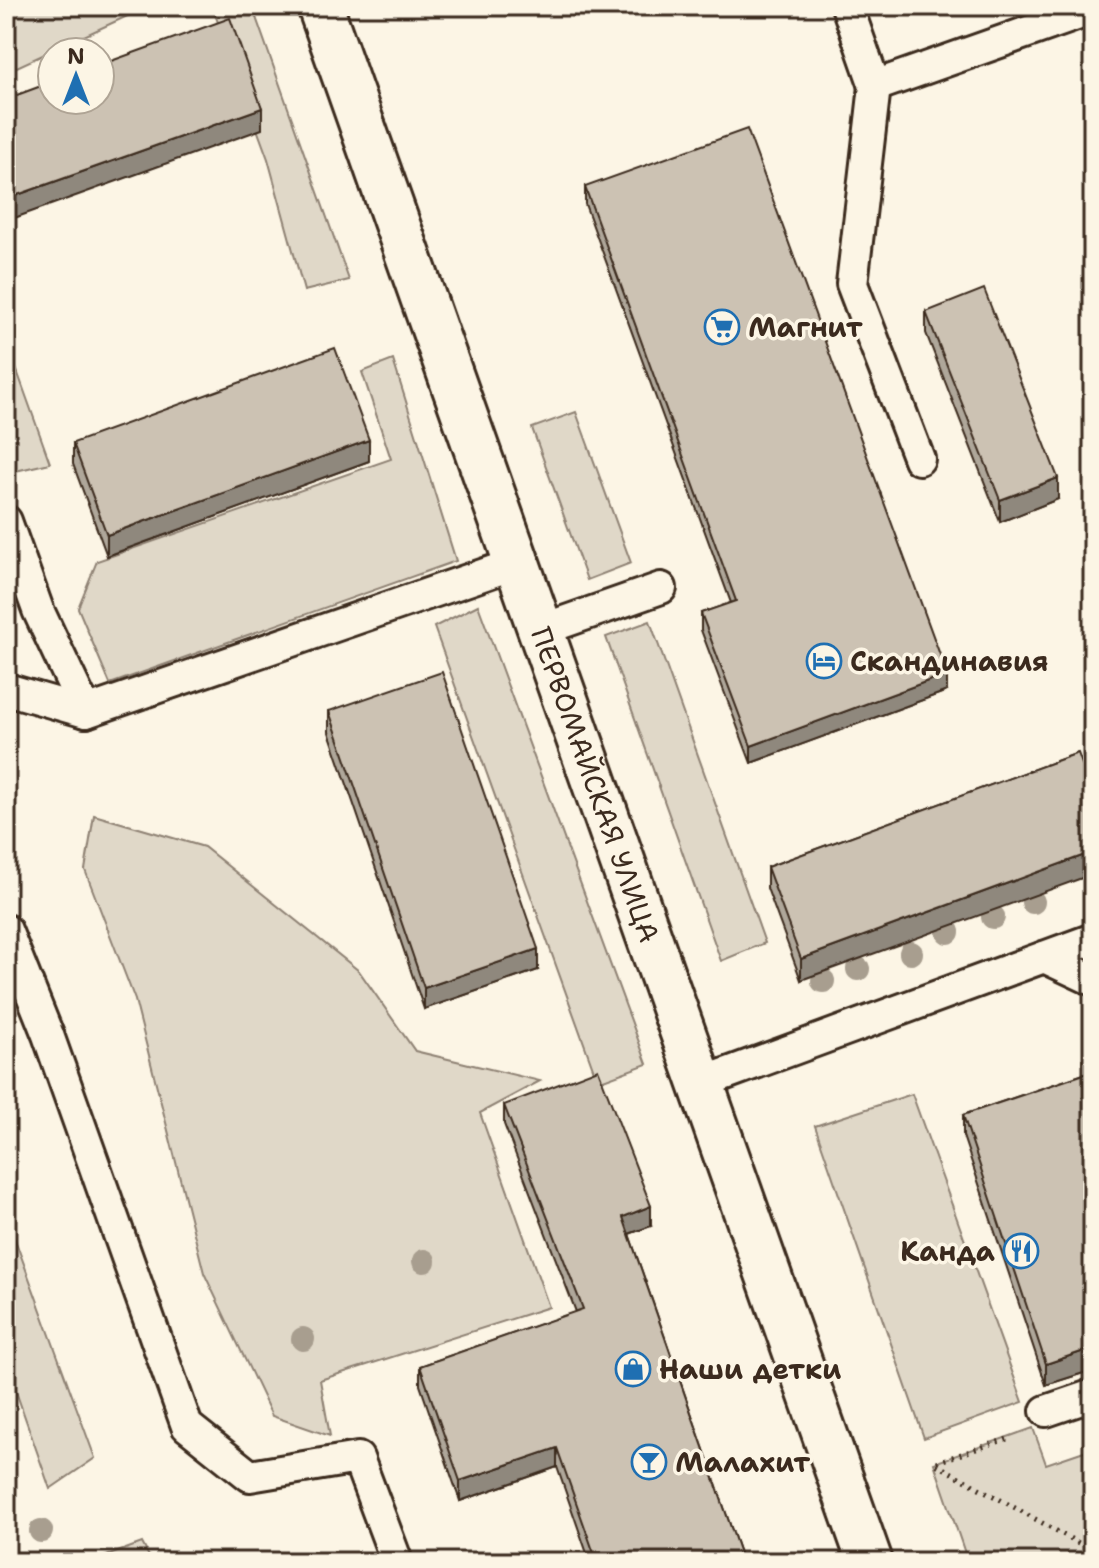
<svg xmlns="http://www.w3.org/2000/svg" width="1099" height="1568" viewBox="0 0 1099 1568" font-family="'Shantell Sans',sans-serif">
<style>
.green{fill:#e0d8c8;stroke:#8e8173;stroke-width:2}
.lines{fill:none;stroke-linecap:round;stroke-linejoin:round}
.lane-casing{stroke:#3b2a1e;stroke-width:36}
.secondary-casing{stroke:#3b2a1e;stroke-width:50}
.path{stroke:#3b2a1e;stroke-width:5;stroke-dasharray:2 6;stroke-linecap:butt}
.lane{stroke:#fcf5e5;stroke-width:30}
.secondary{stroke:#fcf5e5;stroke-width:44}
.tree{fill:#a89e8f}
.wall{fill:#afa79a;stroke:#3b2a1e;stroke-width:2}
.shaded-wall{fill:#8f887d;stroke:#3b2a1e;stroke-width:2}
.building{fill:#ccc2b3;stroke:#3b2a1e;stroke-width:2}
.labels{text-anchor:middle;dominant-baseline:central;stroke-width:7;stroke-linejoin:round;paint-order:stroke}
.poi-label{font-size:28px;font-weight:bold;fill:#3b2a1e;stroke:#fcf5e5;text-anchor:start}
.street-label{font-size:28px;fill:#3b2a1e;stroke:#fcf5e5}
</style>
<rect width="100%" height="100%" fill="#fcf5e5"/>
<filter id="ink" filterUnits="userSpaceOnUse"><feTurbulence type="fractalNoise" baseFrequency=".0125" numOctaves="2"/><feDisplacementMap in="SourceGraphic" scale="16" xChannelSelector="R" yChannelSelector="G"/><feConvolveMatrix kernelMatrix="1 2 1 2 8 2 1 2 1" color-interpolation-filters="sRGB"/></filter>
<g filter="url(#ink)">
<g class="green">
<path d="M 6,6 L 149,6 L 6,72 Z"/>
<path d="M 212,6 L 252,6 L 349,280 L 304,291 L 268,159 Z"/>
<path d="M 6,340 L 50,463 L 11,472 L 6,458 Z"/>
<path d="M 393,360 L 456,561 L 110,684 L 78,608 L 97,561 L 391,459 L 362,372 Z"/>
<path d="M 576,412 L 631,563 L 587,580 L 532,428 Z"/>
<path d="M 478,605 L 647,1064 L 598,1082 L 434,627 Z"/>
<path d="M 650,621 L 765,943 L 721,961 L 606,637 Z"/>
<path d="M 94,815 L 204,847 L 359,971 L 415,1051 L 540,1081 L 480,1113 L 549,1307 L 320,1380 L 330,1436 L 272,1416 L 204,1273 L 135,1000 L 85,870 Z"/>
<path d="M 912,1094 L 1023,1402 L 924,1438 L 815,1126 Z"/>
<path d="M 6,1215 L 95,1458 L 50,1489 L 6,1363 Z"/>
<path d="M 1033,1428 L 1046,1464 L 1093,1448 L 1093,1562 L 968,1562 L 934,1463 Z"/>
<path d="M 142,1543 L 152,1562 L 90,1562 Z"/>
</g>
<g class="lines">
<g class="lane-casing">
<g id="lane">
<path d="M 847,6 L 875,86 L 1093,9"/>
<path d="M 875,86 L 852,284 L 919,459"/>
<path d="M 6,521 L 38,610 L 86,712"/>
<path d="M 541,630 L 661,588"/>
<path d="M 6,689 L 86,712 L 517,563"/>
<path d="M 6,930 L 48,1035 L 187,1426 L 250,1476 L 358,1458 L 397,1562"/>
<path d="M 1044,957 L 1093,980"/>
<path d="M 701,1083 L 1093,939"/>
<path d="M 1046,1411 L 1093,1395"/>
</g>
</g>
<g class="secondary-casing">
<g id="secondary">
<path id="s1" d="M 320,6 L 870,1562"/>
</g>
</g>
<path class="path" d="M 1007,1439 L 934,1463 L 1093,1551"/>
<use href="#lane" class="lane"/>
<use href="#secondary" class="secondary"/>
</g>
<g class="tree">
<circle cx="1033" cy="902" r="12"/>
<circle cx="993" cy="917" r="12"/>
<circle cx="948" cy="932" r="12"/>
<circle cx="911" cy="953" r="12"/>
<circle cx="858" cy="969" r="12"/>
<circle cx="823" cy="981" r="12"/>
<circle cx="424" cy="1261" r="12"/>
<circle cx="303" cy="1339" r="12"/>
<circle cx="41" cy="1531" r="12"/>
</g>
<g class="wall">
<path d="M 585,187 L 947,691 L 751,763 L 701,630 L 701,613 L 731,603 L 585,204 Z"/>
<path d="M 926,312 L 1058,499 L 1000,522 L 926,333 Z"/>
<path d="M 73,443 L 369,461 L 107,556 L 73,464 Z"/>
<path d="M 329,711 L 538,970 L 424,1009 L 329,732 Z"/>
<path d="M 1078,753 L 801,980 L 767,888 L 767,867 Z"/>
<path d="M 1093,1071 L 1093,1370 L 1046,1385 L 963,1136 L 963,1115 Z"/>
<path d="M 504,1105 L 651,1226 L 629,1234 L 743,1562 L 590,1562 L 557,1467 L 460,1501 L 420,1385 L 420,1366 L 576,1312 L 504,1124 Z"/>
</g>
<g class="shaded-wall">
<path d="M 262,108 L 262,129 L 6,221 L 6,199 Z"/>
<path d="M 369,440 L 369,461 L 107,556 L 107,535 Z"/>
<path d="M 1058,478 L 1058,499 L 1000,522 L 1000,500 Z"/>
<path d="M 947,674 L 947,691 L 751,763 L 751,746 Z"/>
<path d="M 1093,852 L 1093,874 L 801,980 L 801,959 Z"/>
<path d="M 538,949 L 538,970 L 424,1009 L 424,988 Z"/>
<path d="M 651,1206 L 651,1226 L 623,1236 L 623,1217 Z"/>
<path d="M 1093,1348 L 1093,1370 L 1046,1385 L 1046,1364 Z"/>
<path d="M 557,1448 L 557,1467 L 460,1501 L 460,1481 Z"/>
</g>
<g class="building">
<path d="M 230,18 L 262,108 L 6,199 L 6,99 L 52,82 L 52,100 L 100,100 L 100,65 Z"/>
<path d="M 747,129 L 947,674 L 751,746 L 701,613 L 736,601 L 585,187 Z"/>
<path d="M 984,289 L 1058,478 L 1000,500 L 926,312 Z"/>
<path d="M 335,348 L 369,440 L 107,535 L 73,443 Z"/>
<path d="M 442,672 L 538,949 L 424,988 L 329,711 Z"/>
<path d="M 1078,753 L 1093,794 L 1093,852 L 801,959 L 767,867 Z"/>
<path d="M 598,1069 L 651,1206 L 623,1217 L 743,1562 L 597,1562 L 557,1448 L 460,1481 L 420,1366 L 583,1309 L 504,1105 Z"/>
<path d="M 1093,1071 L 1093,1348 L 1046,1364 L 963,1115 Z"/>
</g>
</g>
<defs>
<g id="supermarket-ring" transform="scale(1.8)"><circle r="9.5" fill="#fcf5e5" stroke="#1f6fb2" stroke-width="1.5"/><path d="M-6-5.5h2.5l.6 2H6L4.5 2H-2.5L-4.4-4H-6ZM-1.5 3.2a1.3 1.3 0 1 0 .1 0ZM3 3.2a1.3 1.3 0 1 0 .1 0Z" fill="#1f6fb2"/></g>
<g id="hotel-ring" transform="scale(1.8)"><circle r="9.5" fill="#fcf5e5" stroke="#1f6fb2" stroke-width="1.5"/><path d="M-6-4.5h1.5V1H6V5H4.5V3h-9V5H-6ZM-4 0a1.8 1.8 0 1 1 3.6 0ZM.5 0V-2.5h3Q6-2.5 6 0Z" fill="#1f6fb2"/></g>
<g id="restaurant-ring" transform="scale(1.8)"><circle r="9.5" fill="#fcf5e5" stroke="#1f6fb2" stroke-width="1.5"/><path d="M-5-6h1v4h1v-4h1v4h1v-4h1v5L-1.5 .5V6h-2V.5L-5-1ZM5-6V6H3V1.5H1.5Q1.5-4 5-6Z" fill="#1f6fb2"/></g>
<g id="shop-ring" transform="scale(1.8)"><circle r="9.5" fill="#fcf5e5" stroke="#1f6fb2" stroke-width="1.5"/><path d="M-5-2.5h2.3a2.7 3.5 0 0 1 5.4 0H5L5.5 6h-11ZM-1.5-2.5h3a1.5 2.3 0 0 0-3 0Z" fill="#1f6fb2"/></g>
<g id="bar-ring" transform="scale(1.8)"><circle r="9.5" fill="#fcf5e5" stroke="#1f6fb2" stroke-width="1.5"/><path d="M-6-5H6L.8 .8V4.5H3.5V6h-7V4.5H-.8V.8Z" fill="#1f6fb2"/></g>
</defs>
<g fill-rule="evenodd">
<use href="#supermarket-ring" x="722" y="327"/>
<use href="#hotel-ring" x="824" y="661"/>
<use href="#restaurant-ring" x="1021" y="1251"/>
<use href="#shop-ring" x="633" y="1369"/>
<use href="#bar-ring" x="649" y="1462"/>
</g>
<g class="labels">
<g class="poi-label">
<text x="748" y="327">Магнит</text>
<text x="850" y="661">Скандинавия</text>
<text x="995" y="1251" text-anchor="end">Канда</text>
<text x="659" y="1369">Наши детки</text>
<text x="675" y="1462">Малахит</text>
</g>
<g class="street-label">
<text stroke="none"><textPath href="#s1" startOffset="826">ПЕРВОМАЙСКАЯ УЛИЦА</textPath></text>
</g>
</g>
<rect width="1099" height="1568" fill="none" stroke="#fcf5e5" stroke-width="32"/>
<rect x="16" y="16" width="1067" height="1536" fill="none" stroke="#3b2a1e" stroke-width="3" filter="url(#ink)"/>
<g transform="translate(76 76)"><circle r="38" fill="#fcf5e5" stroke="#afa495" stroke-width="2"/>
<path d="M0-6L14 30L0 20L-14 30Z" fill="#1f6fb2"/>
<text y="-12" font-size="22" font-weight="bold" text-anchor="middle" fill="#3b2a1e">N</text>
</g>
</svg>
